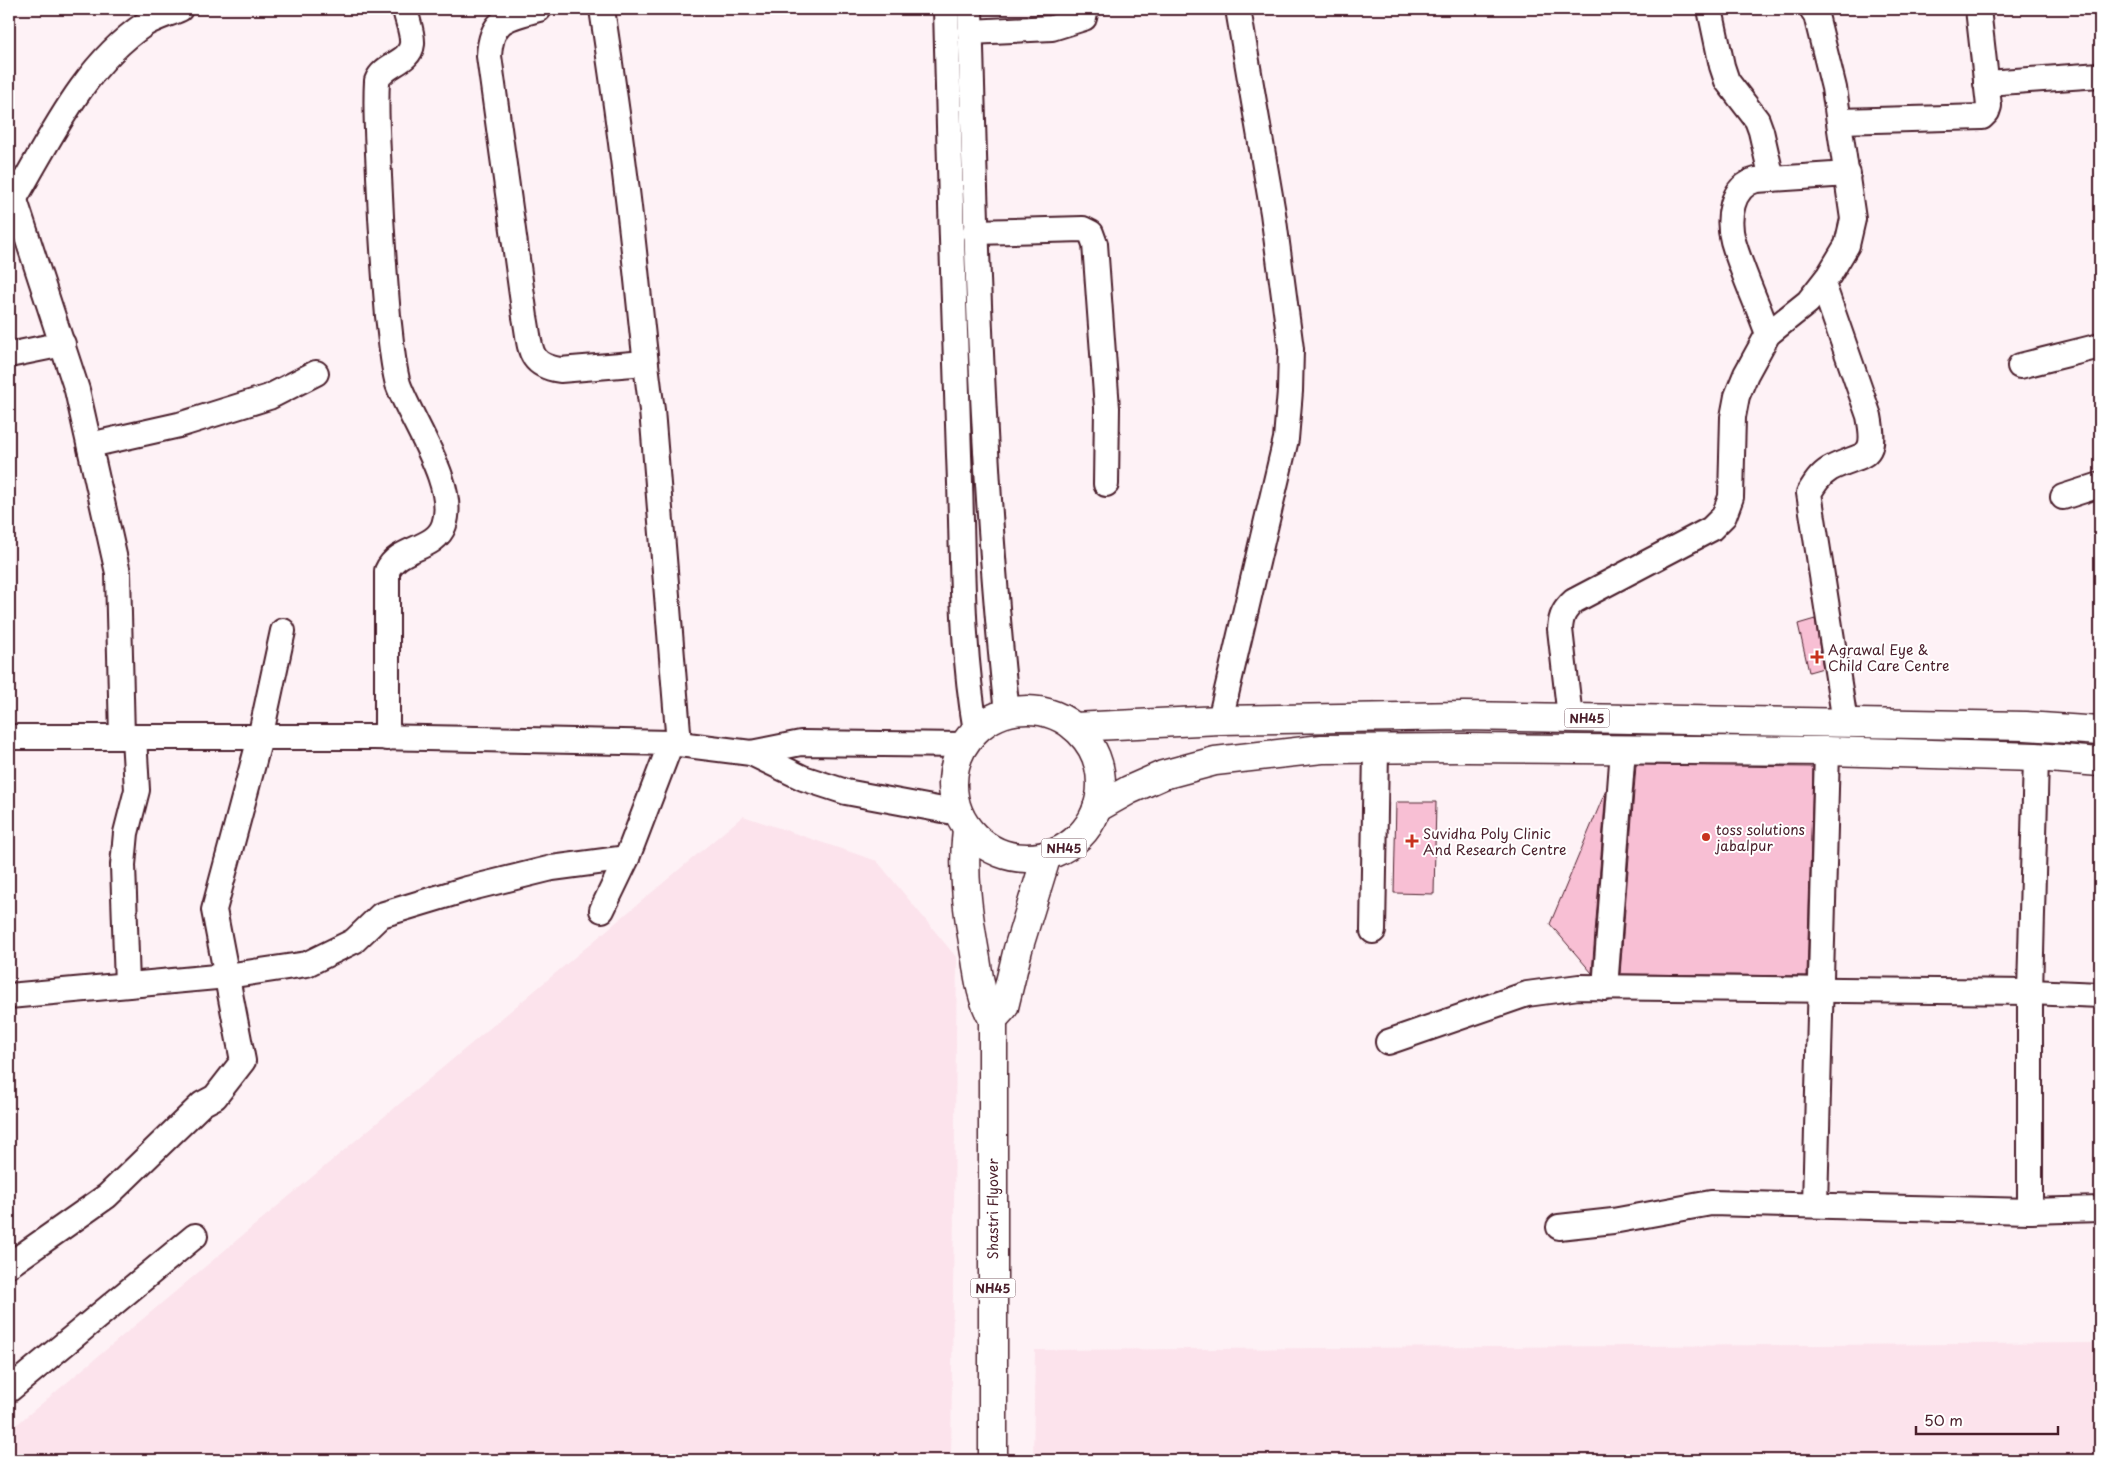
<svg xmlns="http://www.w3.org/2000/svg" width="2109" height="1469" viewBox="0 0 2109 1469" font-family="'Playpen Sans',sans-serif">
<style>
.built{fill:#fce3ec}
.building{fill:#f8bfd4;stroke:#4a1f2b}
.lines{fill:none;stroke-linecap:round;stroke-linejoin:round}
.minor-casing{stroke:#4a1f2b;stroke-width:28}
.highway-casing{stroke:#4a1f2b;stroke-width:31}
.minor{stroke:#fff;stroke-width:24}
.highway{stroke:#fff;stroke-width:28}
.poi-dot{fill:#c8321e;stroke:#fff;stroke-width:2}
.labels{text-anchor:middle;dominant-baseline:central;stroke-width:4;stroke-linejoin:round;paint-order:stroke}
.shield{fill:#fff;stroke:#80626b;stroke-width:1}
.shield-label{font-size:12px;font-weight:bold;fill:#4a1f2b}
.poi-label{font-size:14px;fill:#4a1f2b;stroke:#fff;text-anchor:start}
.street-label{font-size:14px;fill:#4a1f2b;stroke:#fff}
</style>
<rect width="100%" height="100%" fill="#fef2f6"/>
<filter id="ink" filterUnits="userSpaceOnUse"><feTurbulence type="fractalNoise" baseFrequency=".02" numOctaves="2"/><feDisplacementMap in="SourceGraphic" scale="10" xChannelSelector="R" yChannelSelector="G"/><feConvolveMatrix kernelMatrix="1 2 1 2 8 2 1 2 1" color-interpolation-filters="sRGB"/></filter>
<g filter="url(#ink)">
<g class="built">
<path d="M 743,816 L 877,861 L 957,958 L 951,1460 L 9,1460 L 9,1431 Z"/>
<path d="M 2100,1343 L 2100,1460 L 1033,1460 L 1035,1350 Z"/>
</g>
<g class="building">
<path d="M 1815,619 L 1823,668 L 1809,672 L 1798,624 Z"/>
<path d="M 1636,765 L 1813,767 L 1807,976 L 1620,974 Z"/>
<path d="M 1606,790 L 1592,973 L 1550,924 Z"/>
<path d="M 1396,802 L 1436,802 L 1434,894 L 1394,893 Z"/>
</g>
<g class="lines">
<g class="minor-casing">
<g id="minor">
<path d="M 539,9 C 506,18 491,19 489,56 L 525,317 C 531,346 526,365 560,370 L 645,363"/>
<path d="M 602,9 C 615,95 627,183 636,270 C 641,317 645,363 652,410 L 679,744"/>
<path d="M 946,9 C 949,158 954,306 959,455 C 963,547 960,641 976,731"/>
<path d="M 970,9 C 976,244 982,479 1007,713"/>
<path d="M 1710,9 L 1722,66 L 1727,81 L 1757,120 L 1761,131 L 1772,179"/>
<path d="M 970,32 L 1052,28 L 1084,18 L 1086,9"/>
<path d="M 1986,83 L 2100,75"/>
<path d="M 1840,121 L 1982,117 L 1987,112 L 1989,106 L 1978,9"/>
<path d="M 9,182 L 77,390 L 118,573 L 122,737"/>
<path d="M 15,198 C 51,137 84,65 145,24 C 155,18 169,14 180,9"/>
<path d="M 975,232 L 1083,229 L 1091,233 L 1095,244 L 1107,408 L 1106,484"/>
<path d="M 1823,284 L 1869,416 C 1878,463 1862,452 1830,469 C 1820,475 1815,483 1809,493 L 1845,722"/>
<path d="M 1768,334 C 1757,303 1742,272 1733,241 C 1727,219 1731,186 1756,180 L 1848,174"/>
<path d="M 9,355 L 63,344"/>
<path d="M 2020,366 L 2100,346"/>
<path d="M 90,445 L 179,425 L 269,397 L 316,373"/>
<path d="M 2063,497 L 2100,485"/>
<path d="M 1570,718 L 1560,629 C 1561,616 1564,610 1574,601 L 1711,529 L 1724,516 L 1731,497 L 1733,417 L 1737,396 L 1746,374 L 1768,334 L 1808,302 L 1829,275 L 1847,245 L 1853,219 L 1834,88 L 1816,15 L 1812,9"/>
<path d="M 1220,720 L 1286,439 L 1290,391 L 1291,349 L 1273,213 L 1238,9"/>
<path d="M 9,737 L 374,737 L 671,743 L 751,753 L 801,743 L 965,745"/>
<path d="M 387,738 L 387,571 C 398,546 435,551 444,525 C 458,486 411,421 398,384 C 392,362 391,338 388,316 C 384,269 381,223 379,176 C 378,145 375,113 377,81 C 383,64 410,63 412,44 C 413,33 407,20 405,9"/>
<path d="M 751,753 L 803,778 L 846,792 L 959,813"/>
<path d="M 602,910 L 627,858 L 671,743"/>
<path d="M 1373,931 L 1376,750"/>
<path d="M 127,985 L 123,865 L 126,833 L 137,790 L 134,737"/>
<path d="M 1605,988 L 1623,749"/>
<path d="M 9,996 L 227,976 L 307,964 L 354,941 L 381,915 L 467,889 L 552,868 L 627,858"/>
<path d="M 1388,1042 L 1527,994 L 1579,987 L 2030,992 L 2100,995"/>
<path d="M 1815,1205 L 1827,751"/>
<path d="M 2030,1211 L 2030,992 L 2036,757"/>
<path d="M 1559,1227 L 1613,1221 L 1711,1203 L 2030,1211 L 2100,1209"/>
<path d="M 9,1265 L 107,1196 L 202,1104 L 215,1097 L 243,1061 L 214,910 L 260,738 L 283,631"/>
<path d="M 9,1390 L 195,1236"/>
</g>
</g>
<g class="highway-casing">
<g id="highway">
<circle cx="1027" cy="784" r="74"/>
<path d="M 1074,727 L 1220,720 L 1464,716 L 2026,726 L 2100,731"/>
<path d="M 1097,808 L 1129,790 L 1163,775 L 1215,761 L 1322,749 L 1466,748 L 1827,751 L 2036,757 L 2100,762"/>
<path d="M 967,829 C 962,873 968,915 976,959 C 979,980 982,1000 993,1019"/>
<path d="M 993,1019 L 993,1460"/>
<path d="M 993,1019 L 1004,1007 L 1018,949 L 1047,855"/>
</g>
</g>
<use href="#minor" class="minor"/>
<use href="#highway" class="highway"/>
</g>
</g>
<g class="poi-dot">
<path d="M1814.5 649.5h5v5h5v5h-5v5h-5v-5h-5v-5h5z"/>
<circle cx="1706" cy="837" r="5"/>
<path d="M1409.5 833.5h5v5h5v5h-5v5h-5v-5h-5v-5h5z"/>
</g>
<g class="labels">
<g class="shield">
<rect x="1564.5" y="708.5" width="45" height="19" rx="4"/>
<rect x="1041.5" y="838.5" width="45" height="19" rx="4"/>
<rect x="970.5" y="1278.5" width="45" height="19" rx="4"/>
</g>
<g class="shield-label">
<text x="1587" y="718">NH45</text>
<text x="1064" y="848">NH45</text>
<text x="993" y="1288">NH45</text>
</g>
<g class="poi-label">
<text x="1828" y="649">Agrawal Eye &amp;<tspan x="1828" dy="16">Child Care Centre</tspan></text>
<text x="1716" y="829">toss solutions<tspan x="1716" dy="16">jabalpur</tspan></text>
<text x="1423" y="833">Suvidha Poly Clinic<tspan x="1423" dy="16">And Research Centre</tspan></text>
</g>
<g class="street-label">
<text transform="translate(992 1209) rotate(-90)">Shastri Flyover</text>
</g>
</g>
<rect width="2109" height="1469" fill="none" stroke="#fff" stroke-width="30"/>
<rect x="15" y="15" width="2079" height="1439" fill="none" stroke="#4a1f2b" stroke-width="2" filter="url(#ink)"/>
<path d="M1916 1426v8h142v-8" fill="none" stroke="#4a1f2b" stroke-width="2.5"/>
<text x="1924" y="1426" font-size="15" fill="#4a1f2b" stroke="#ffffff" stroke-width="4" paint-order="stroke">50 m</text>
</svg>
